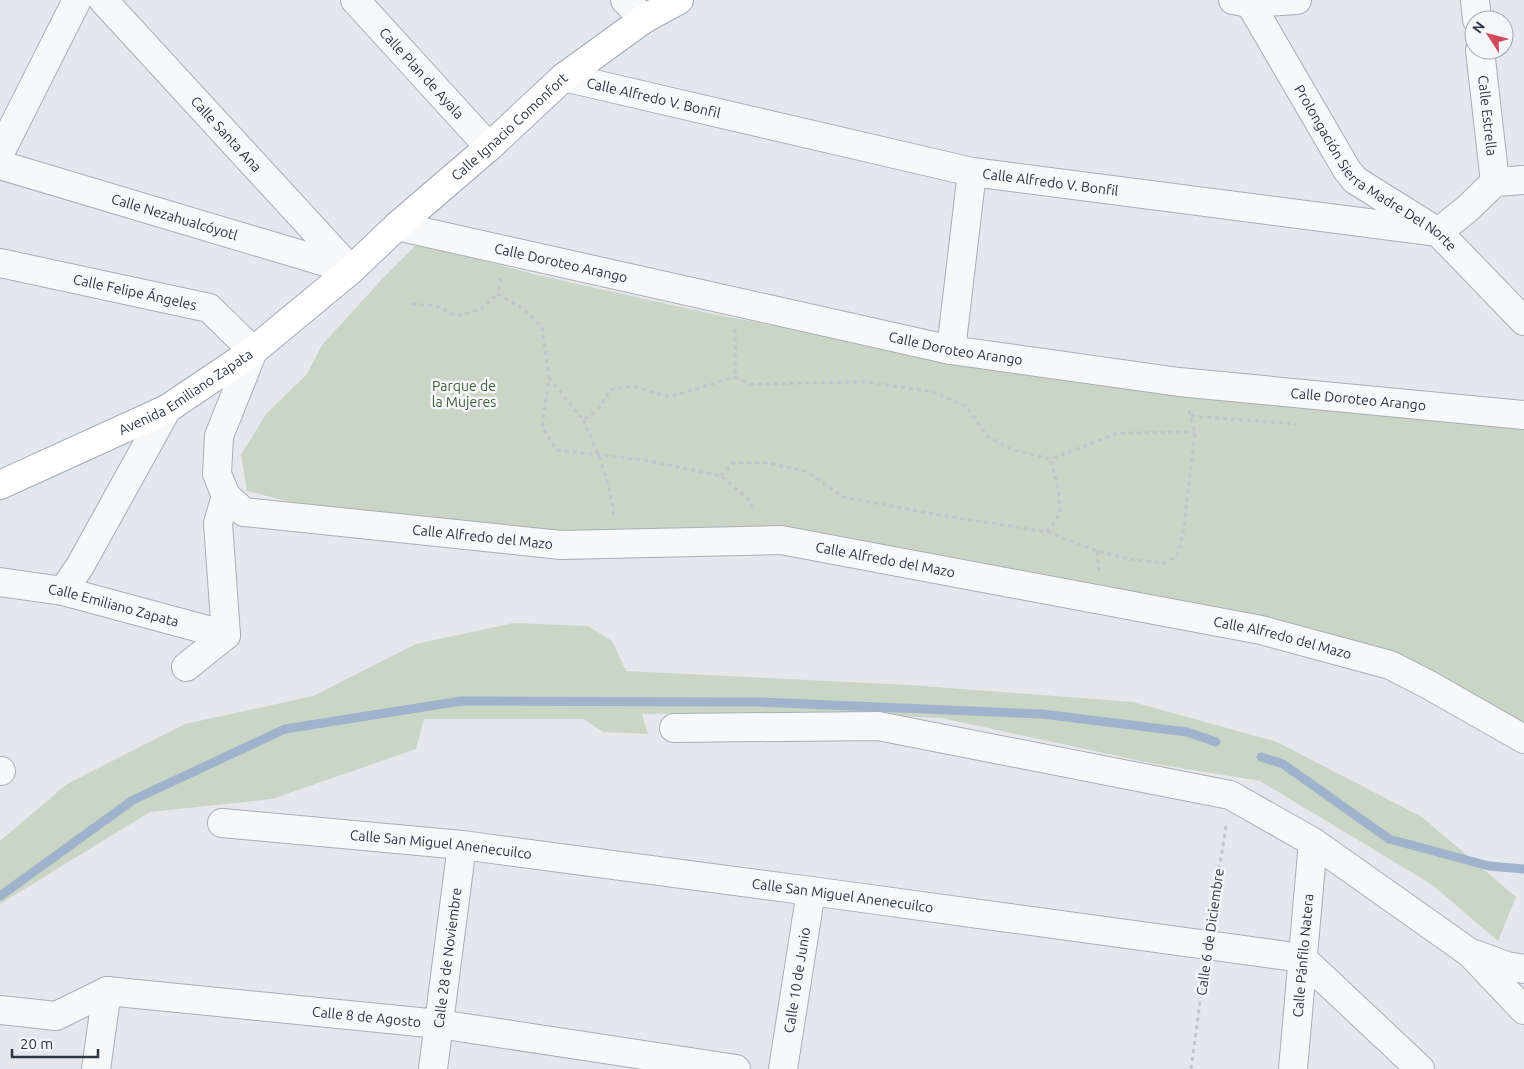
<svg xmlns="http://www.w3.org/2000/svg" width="1524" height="1069" viewBox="0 0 1524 1069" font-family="Ubuntu,sans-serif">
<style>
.green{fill:#c9d6c5}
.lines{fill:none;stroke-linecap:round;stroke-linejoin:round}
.stream{stroke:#9fb4cc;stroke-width:9}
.minor-casing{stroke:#a9aeb7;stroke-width:30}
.major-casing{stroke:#a3abb8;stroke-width:30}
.path{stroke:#c2c5cb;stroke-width:3;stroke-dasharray:4 4;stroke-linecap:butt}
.minor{stroke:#f7f8fa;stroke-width:28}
.major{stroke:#fff;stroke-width:28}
.labels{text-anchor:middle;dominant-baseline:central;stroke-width:5;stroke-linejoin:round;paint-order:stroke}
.street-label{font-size:14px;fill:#2b3445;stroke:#f4f6f9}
.park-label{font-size:14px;fill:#3f6138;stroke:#f4f6f9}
</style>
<rect width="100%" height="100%" fill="#e4e7ec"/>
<g class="green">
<path d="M 418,243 L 537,275 L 712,314 L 1001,367 L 1524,420 L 1524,725 L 1411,668 L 955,568 L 338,514 L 247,491 L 241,455 L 266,414 L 307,374 L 322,345 L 384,277 Z"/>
<path d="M 513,623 L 588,626 L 612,641 L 626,671 L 909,685 L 1133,702 L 1277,742 L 1422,817 L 1516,897 L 1498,941 L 1431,884 L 1260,781 L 1150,763 L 942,718 L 790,712 L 642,714 L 648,734 L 603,732 L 584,719 L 424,719 L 416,749 L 272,799 L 150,812 L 0,904 L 0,841 L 67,784 L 185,724 L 313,696 L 416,644 Z"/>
</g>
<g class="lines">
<g class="stream">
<path d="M 1261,757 L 1283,764 L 1389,839 L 1489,866 L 1524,869"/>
<path d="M 0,896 L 133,800 L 285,729 L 461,701 L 759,702 L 1042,714 L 1187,732 L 1216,742"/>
</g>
<g class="minor-casing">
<g id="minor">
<path id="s1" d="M 103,0 L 351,270"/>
<path id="s2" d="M 355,0 L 489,147"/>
<path d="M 625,0 L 644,19"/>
<path d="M 1233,0 L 1249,3 L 1297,0"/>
<path id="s3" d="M 1248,0 L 1347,170 L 1355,180 L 1438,232 L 1524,321"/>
<path d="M 1475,0 L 1477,20"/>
<path id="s4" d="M 1480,50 L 1495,182"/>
<path id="s5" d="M 564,77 L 972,172 L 1438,232 L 1466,210 L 1495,182 L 1524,180"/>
<path d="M 0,153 L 77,0"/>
<path id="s6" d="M 0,165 L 349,269"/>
<path id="s7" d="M 397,226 L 951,350 L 1179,382 L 1524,415"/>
<path id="s8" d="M 0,263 L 209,308 L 253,351 L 219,436 L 217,474 L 226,496 L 218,523 L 226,635 L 186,667"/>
<path d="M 951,350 L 972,172"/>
<path id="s9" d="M 226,496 L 244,512 L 561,545 L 781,540 L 1261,630 L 1390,665 L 1429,685 L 1524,739"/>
<path id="s10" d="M 0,582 L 63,591 L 226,635"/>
<path d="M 63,591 L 80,566 L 167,409"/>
<path d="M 674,728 L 878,726 L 1230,795 L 1313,842 L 1470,953 L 1524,1010"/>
<path d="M 0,771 L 1,771"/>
<path id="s11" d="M 222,823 L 462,845 L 811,891 L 1302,958 L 1420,1069"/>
<path d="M 1474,954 L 1507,966 L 1524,969"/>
<path id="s12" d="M 0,1010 L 56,1016 L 107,991 L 439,1024 L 736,1069"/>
<path d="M 96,1069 L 107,991"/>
<path id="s13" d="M 433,1069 L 462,845"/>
<path id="s14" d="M 783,1069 L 811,891"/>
<path id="s15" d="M 1293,1069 L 1313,842"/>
</g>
</g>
<g class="major-casing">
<g id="major">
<path id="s16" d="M 0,485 L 167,409 L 253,351 L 351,270 L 397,226 L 489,147 L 564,77 L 644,19 L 679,0"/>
</g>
</g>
<g class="path">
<path d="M 501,278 L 498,294 L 524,309 L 542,327 L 549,378 L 542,427 L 557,450 L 644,460 L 721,476 L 748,499 L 754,511"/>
<path d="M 412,304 L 436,306 L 457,316 L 481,309 L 498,294"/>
<path d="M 735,329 L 736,369 L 735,377 L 750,384 L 867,382 L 934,392 L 967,407 L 987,436 L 1010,449 L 1051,459 L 1118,433 L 1195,432"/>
<path d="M 549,378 L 583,420 L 599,409 L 610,390 L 632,386 L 669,397 L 735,377"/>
<path d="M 1191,416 L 1297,424"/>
<path d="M 583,420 C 598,452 610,482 614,517"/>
<path d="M 721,476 L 733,463 L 769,463 L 808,472 L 843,497 L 928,513 L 1047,532 L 1097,551 L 1135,560 L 1164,563 L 1177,556 L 1183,534 L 1195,432 L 1189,411"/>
<path d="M 1047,532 L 1060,513 L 1059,492 L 1051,459"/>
<path d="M 1097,551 L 1099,571"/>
<path d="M 1212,917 L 1226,825"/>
<path d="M 1191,1069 L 1204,973"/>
</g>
<use href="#minor" class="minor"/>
<use href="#major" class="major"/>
</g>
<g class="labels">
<g class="street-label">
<text stroke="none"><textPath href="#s2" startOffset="99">Calle Plan de Ayala</textPath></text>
<text stroke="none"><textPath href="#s5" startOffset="92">Calle Alfredo V. Bonfil</textPath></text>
<text stroke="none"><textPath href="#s4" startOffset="66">Calle Estrella</textPath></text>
<text stroke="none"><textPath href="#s16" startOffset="628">Calle Ignacio Comonfort</textPath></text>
<text stroke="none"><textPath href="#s1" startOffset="182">Calle Santa Ana</textPath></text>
<text stroke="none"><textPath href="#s3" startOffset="215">Prolongación Sierra Madre Del Norte</textPath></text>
<text stroke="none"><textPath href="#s5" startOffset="498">Calle Alfredo V. Bonfil</textPath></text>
<text stroke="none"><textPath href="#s6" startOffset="182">Calle Nezahualcóyotl</textPath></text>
<text stroke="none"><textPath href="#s7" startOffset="168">Calle Doroteo Arango</textPath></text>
<text stroke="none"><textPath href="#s8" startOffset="138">Calle Felipe Ángeles</textPath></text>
<text stroke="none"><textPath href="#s7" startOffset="572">Calle Doroteo Arango</textPath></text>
<text stroke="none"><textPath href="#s16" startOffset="208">Avenida Emiliano Zapata</textPath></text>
<text stroke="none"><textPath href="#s7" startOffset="978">Calle Doroteo Arango</textPath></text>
<text stroke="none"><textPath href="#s9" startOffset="264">Calle Alfredo del Mazo</textPath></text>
<text stroke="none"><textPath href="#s9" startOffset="669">Calle Alfredo del Mazo</textPath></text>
<text stroke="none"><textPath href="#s10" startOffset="116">Calle Emiliano Zapata</textPath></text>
<text stroke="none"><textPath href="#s9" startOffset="1074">Calle Alfredo del Mazo</textPath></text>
<text stroke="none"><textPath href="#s11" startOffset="220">Calle San Miguel Anenecuilco</textPath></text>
<text stroke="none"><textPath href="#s11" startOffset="625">Calle San Miguel Anenecuilco</textPath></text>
<text transform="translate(1210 932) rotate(-82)">Calle 6 de Diciembre</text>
<text stroke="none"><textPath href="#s15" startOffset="114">Calle Pánfilo Natera</textPath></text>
<text stroke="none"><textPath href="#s13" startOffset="112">Calle 28 de Noviembre</textPath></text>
<text stroke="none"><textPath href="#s14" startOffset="90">Calle 10 de Junio</textPath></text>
<text stroke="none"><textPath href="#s12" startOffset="374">Calle 8 de Agosto</textPath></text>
</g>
<g class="park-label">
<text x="464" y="386">Parque de<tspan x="464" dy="16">la Mujeres</tspan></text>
</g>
</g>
<g transform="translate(1489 35) rotate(306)"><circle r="24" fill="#f4f6f9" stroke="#a4a8b1"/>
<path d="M0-4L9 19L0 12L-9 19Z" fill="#d1495b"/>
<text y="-8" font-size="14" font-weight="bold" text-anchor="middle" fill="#2b3445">N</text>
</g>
<path d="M12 1049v8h86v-8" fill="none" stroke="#2b3445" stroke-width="2.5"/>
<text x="20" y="1049" font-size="15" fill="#2b3445" stroke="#f4f6f9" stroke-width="4" paint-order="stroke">20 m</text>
</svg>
